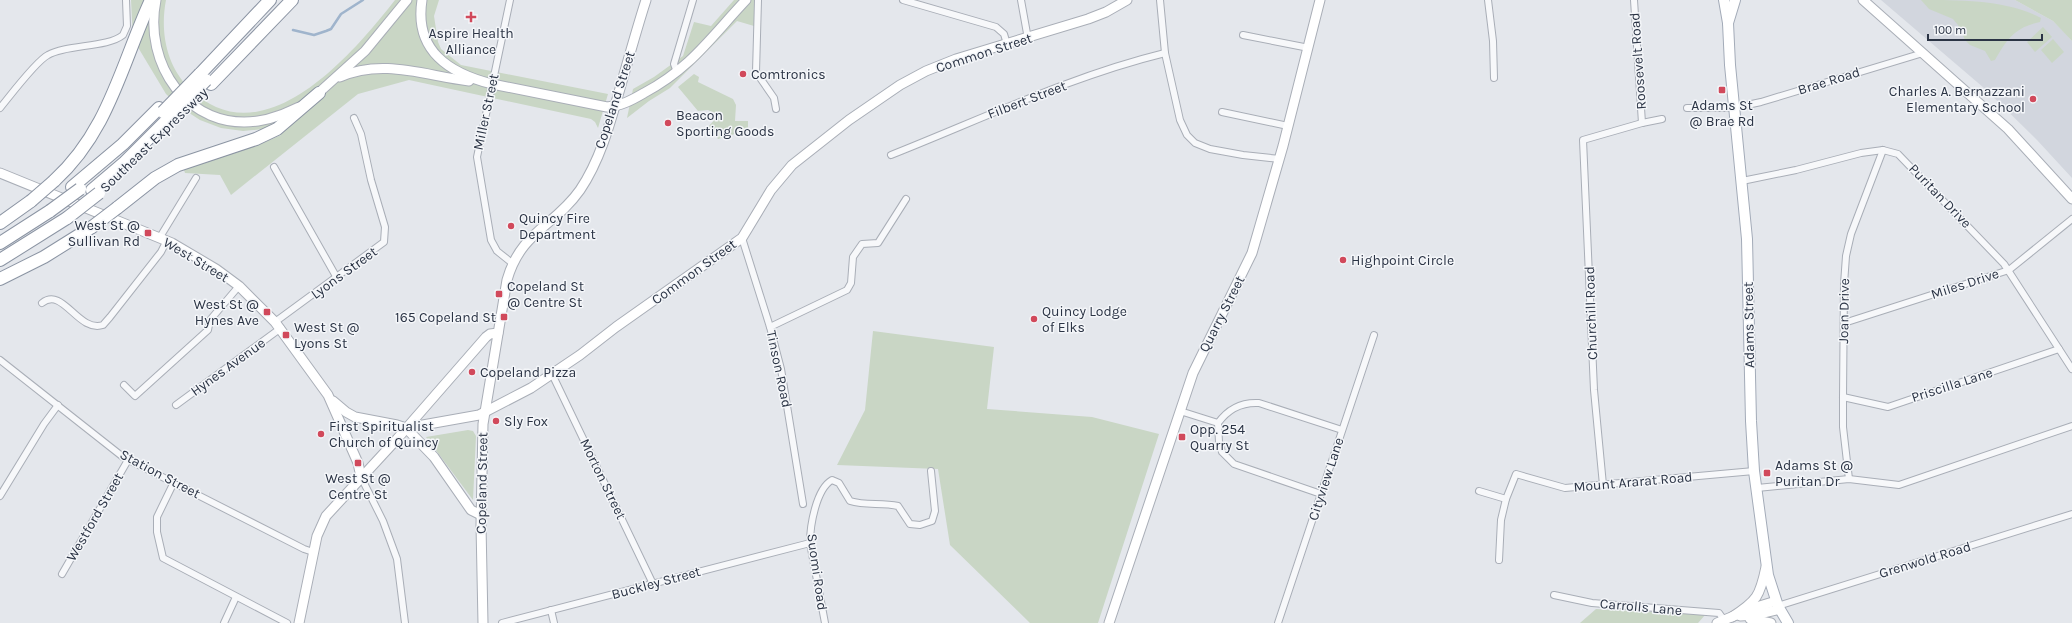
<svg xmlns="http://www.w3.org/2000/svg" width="2072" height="623" viewBox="0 0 2072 623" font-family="Karla,sans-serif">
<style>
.built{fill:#d2d6de}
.green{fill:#c9d6c5}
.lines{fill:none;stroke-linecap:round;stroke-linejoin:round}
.stream{stroke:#9fb4cc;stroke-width:2.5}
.street-casing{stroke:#a9aeb7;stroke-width:8}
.secondary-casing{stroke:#a9aeb7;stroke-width:11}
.primary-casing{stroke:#a3abb8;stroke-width:12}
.highway-casing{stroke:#8b94a3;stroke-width:14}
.street{stroke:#f7f8fa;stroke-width:6}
.secondary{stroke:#fff;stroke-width:9}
.primary{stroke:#fff;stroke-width:10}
.highway{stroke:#fff;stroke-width:12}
.highway-bridge-casing{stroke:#8b94a3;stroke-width:14;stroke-linecap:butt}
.highway-bridge{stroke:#fff;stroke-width:12}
.poi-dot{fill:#d1495b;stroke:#f4f6f9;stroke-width:1.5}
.labels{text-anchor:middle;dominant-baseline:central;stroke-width:3;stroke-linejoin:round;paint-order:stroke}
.poi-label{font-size:14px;fill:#2b3445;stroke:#f4f6f9;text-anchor:start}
.street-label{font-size:14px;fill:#2b3445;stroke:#f4f6f9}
</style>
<rect width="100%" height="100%" fill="#e4e7ec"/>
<path class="built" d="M 1881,0 L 2015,0 L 2053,21 L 2064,32 L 2072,41 L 2072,178 L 2037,140 L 1984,88 Z"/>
<g class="green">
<path d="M 131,0 L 166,0 C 160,31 166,65 189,88 C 262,161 352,55 395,0 L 439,0 L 434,16 L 438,42 L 441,49 L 461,65 L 608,94 L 598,128 L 595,122 L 591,119 L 409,80 L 358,94 L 231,195 L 220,175 L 185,173 L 184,170 L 258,145 L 281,135 L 273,128 L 243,131 L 221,128 L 200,120 L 180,107 L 166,94 L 133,39 Z"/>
<path d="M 734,0 L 762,0 L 754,9 L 754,26 L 737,21 L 670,88 L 649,101 L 627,118 L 633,89 L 654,77 L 683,56 L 694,22 L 711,26 Z"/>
<path d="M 1921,0 C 1961,0 2008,0 2041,18 L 2040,22 C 2015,27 2007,39 1995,60 L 1991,61 L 1985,51 L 1970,45 L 1965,40 L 1958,25 L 1953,19 L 1929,9 Z"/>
<path d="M 2015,0 L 2072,0 L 2072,41 L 2053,21 Z"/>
<path d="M 2043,27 L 2052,37 L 2035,52 L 2027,42 Z"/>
<path d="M 2053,39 L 2064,52 L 2052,63 L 2041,50 Z"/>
<path d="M 694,74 L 699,77 L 698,82 L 733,99 L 736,105 L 735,121 L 748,121 L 748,130 L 718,139 L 709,126 L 717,117 L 716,114 L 708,110 L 698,111 L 678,87 Z"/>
<path d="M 873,331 L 994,347 L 987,409 L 1092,417 L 1159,434 L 1098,623 L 1030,623 L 950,545 L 938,469 L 837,465 L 865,410 Z"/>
<path d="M 468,430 L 473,431 L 476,436 L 473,500 L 426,437 Z"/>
<path d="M 1596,609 L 1705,615 L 1698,623 L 1580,623 Z"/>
</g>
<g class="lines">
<path class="stream" d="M 293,30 L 314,35 L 326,31 L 331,29 L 341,14 L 363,0"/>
<g class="street-casing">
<g id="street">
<path d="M 510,0 L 477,157 L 491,240 L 497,251 L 512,263"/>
<path d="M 758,0 L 756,72 L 774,98 L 776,109"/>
<path d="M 903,0 L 996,27 L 1004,34 L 1007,44"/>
<path d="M 1021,0 L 1028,39"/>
<path d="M 1160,0 L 1165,53 L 1180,120 L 1187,135 L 1195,143 L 1210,149 L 1243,155 L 1280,159"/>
<path d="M 1488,0 L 1493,41 L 1494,78"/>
<path d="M 1634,0 L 1642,123"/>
<path d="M 1243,35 L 1309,48"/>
<path d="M 677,72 L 674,64 L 693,0"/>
<path d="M 0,108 C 10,96 36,61 48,55 C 67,44 107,48 123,35 L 127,26 L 126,0"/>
<path d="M 1687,108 L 1733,108 L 1761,102 L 1923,53"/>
<path d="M 1222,112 L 1288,126"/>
<path d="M 891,155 C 982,119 1071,76 1165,53"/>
<path d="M 274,167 L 337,278"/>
<path d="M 1742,181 L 1796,170 L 1861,153 L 1883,150 L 1898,154 L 2004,264 L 2072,369"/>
<path d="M 160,237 L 196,178"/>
<path d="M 742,238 L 770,327 L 781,369 L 803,504"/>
<path d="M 42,303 C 63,286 78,333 103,325 L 110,317 L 161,252 L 167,240"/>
<path d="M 275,322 L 384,242 L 385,227 L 371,180 L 361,134 L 354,118"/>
<path d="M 1844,323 L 2009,270 L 2072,219"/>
<path d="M 770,327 L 847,290 L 851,283 L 853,257 L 862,244 L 878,243 L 906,199"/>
<path d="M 0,360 L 123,457 L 304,549 L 313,552"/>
<path d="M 552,374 L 653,584"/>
<path d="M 124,385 L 135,396 L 208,330 L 210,320 L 239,286"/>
<path d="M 1843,397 L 1888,407 L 2059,349"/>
<path d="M 176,405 L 281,328"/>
<path d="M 1180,411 L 1218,423"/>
<path d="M 361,477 L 383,521 L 397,559 L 405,623"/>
<path d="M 1849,479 L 1843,427 L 1843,397 L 1844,284 L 1846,256 L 1851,234 L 1883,150"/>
<path d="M 174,482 L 157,517 L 157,532 L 163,558 L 287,623"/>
<path d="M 1603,485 L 1594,390 L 1583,140 L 1642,123 L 1662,119"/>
<path d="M 1757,488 L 1849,479 L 1899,485 L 2072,426"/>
<path d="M 1479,491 L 1506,499 L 1501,520 L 1499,560"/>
<path d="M 1321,494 L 1234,464 L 1222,452 L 1219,442 L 1218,423 C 1228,409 1242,402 1259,403 L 1342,430"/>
<path d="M 0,496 L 44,424 L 58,405"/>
<path d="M 1506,499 L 1516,474 L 1565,488 L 1754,471"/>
<path d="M 62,574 L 128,460"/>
<path d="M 1554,595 L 1592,603 L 1719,613 L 1724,620"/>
<path d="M 1778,606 L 2072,514"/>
<path d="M 551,610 L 554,623"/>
<path d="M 224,623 L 236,597"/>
<path d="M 502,623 L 810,543"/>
<path d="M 825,623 L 810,543 C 810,526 816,489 832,480 L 839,483 L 850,501 C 866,506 882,502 898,506 L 910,524 L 920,525 L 932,521 L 935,511 L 931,471"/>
<path d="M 1278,623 L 1374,335"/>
</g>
</g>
<g class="secondary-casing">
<g id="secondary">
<path d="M 156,0 C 143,64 188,131 258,121 C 273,119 286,113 299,107"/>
<path d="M 422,0 C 414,51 449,73 492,84 L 607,107 C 621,106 632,100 644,93 C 691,68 711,37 746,0"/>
<path d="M 1863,0 L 2008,129 L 2072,199"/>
<path d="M 340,77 C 383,58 426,76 469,81"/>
<path d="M 314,97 L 365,51 L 407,0"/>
<path d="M 0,173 L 172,243 L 216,269 L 239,286 L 275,322 L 328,395 L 358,463 L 361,477"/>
<path d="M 333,401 L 346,412 L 355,417 L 397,425 L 406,428 L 434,457 L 471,510 L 481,515"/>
<path d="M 406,428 L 479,415 L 531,388 L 580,355 L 616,327 L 742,238 L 771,190 L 792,165 L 849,120 L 900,85 L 926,71 L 956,59 L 1088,19 L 1106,12 L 1127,0"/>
<path d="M 1740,616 L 1756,615 L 1780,609"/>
<path d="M 1732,617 C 1757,601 1760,596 1766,567"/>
<path d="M 1750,619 L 1771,623"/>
<path d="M 299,623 L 317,536 L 326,516 L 397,439 L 486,337 L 490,334 L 498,333"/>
<path d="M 483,623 L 481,525 L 483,424 L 507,280 C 521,231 554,227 580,190 C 601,159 611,120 621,85 C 629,57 637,28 646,0"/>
<path d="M 1109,623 L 1193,373 L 1252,253 L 1283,146 L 1320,0"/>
<path d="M 1717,623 L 1753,608 L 1776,601"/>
</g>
</g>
<g class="primary-casing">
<g id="primary">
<path d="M 1724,0 L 1728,23 L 1730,65 L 1747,239 L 1751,421 L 1754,471 L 1768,575 L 1778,606 L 1788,623"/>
<path d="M 1728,23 L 1735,0"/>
</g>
</g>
<g class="highway-casing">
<g id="highway">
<path d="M 200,74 L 270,0"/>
<path d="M 211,84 L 292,0"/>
<path d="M 54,181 C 109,131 121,65 151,0"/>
<path d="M 72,187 L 123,144 L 159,108"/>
<path d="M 92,190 L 125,162 L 169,118"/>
<path d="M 117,208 L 155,178 L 178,165 L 256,139 L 277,129 L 319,93"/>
<path d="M 0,223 L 31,201"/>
<path d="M 0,243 L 50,211"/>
<path d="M 0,260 L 67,218"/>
<path d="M 0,279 L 44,257 L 92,227"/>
</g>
</g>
<use href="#street" class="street"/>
<use href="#secondary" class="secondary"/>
<use href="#primary" class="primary"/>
<use href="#highway" class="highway"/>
<g class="highway-bridge-casing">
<g id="highway-bridge">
<path d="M 163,112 L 200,74"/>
<path d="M 169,118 L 206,80"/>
<path d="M 31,201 L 54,181"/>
<path d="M 50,211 L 80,189"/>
<path d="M 67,218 L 99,193"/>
<path d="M 92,227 L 117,208"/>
</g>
</g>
<use href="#highway-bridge" class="highway-bridge"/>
</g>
<g class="poi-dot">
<path d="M469 11h4v4h4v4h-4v4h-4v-4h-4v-4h4z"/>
<circle cx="743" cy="74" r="4"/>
<rect x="1718" y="86" width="8" height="8" rx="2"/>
<circle cx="2033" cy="99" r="4"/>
<circle cx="668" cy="123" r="4"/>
<circle cx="511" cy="226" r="4"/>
<rect x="144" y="229" width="8" height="8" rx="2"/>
<circle cx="1343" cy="260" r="4"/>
<rect x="495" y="290" width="8" height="8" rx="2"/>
<rect x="263" y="308" width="8" height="8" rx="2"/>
<rect x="500" y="313" width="8" height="8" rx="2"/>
<circle cx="1034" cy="319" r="4"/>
<rect x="282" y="331" width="8" height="8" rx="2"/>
<circle cx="472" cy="372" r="4"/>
<circle cx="496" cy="421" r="4"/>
<circle cx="321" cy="434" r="4"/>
<rect x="1178" y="433" width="8" height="8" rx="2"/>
<rect x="354" y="459" width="8" height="8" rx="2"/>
<rect x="1763" y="469" width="8" height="8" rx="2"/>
</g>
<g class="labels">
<g class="poi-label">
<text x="471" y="33" text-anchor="middle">Aspire Health<tspan x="471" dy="16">Alliance</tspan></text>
<text x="751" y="74">Comtronics</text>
<text x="2025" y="91" text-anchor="end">Charles A. Bernazzani<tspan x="2025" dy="16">Elementary School</tspan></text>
<text x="1722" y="105" text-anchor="middle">Adams St<tspan x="1722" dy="16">@ Brae Rd</tspan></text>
<text x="676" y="115">Beacon<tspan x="676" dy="16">Sporting Goods</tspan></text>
<text x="519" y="218">Quincy Fire<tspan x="519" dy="16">Department</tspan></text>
<text x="140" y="225" text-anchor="end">West St @<tspan x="140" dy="16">Sullivan Rd</tspan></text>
<text x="1351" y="260">Highpoint Circle</text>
<text x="507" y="286">Copeland St<tspan x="507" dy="16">@ Centre St</tspan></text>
<text x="259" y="304" text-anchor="end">West St @<tspan x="259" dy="16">Hynes Ave</tspan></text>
<text x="1042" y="311">Quincy Lodge<tspan x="1042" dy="16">of Elks</tspan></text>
<text x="496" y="317" text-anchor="end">165 Copeland St</text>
<text x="294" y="327">West St @<tspan x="294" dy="16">Lyons St</tspan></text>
<text x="480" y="372">Copeland Pizza</text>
<text x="504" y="421">Sly Fox</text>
<text x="329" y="426">First Spiritualist<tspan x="329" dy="16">Church of Quincy</tspan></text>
<text x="1190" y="429">Opp. 254<tspan x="1190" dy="16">Quarry St</tspan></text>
<text x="1775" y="465">Adams St @<tspan x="1775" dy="16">Puritan Dr</tspan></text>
<text x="358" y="478" text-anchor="middle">West St @<tspan x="358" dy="16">Centre St</tspan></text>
</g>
<g class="street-label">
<text transform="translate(984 53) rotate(-18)">Common Street</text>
<text transform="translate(1638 61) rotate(-94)">Roosevelt Road</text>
<text transform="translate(1829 81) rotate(-17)">Brae Road</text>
<text transform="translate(615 100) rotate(-72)">Copeland Street</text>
<text transform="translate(1027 100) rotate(-21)">Filbert Street</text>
<text transform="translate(486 112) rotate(-78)">Miller Street</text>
<text transform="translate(154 140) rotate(-44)">Southeast Expressway</text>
<text transform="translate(1940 196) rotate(46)">Puritan Drive</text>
<text transform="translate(196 260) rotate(31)">West Street</text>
<text transform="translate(694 272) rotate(-36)">Common Street</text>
<text transform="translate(344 273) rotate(-36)">Lyons Street</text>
<text transform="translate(1965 284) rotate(-18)">Miles Drive</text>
<text transform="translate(1844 311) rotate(-89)">Joan Drive</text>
<text transform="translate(1591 313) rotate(-92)">Churchill Road</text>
<text transform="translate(1222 314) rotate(-63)">Quarry Street</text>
<text transform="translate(1749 325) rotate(-91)">Adams Street</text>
<text transform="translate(228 367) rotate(-36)">Hynes Avenue</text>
<text transform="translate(779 369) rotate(78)">Tinson Road</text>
<text transform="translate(1952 385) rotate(-18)">Priscilla Lane</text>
<text transform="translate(160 474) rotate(28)">Station Street</text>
<text transform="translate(603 479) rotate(64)">Morton Street</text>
<text transform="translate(1326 479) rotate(-72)">Cityview Lane</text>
<text transform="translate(1633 482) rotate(-5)">Mount Ararat Road</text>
<text transform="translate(482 483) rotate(-89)">Copeland Street</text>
<text transform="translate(95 517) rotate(-60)">Westford Street</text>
<text transform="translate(1925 560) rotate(-17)">Grenwold Road</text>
<text transform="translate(817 572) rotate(82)">Suomi Road</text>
<text transform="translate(656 583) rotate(-15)">Buckley Street</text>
<text transform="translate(1641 607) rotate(5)">Carrolls Lane</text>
</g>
</g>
<path d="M1928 34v6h114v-6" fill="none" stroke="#2b3445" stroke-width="2"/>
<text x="1934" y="34" font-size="12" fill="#2b3445" stroke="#f4f6f9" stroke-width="3" paint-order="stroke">100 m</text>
</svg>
